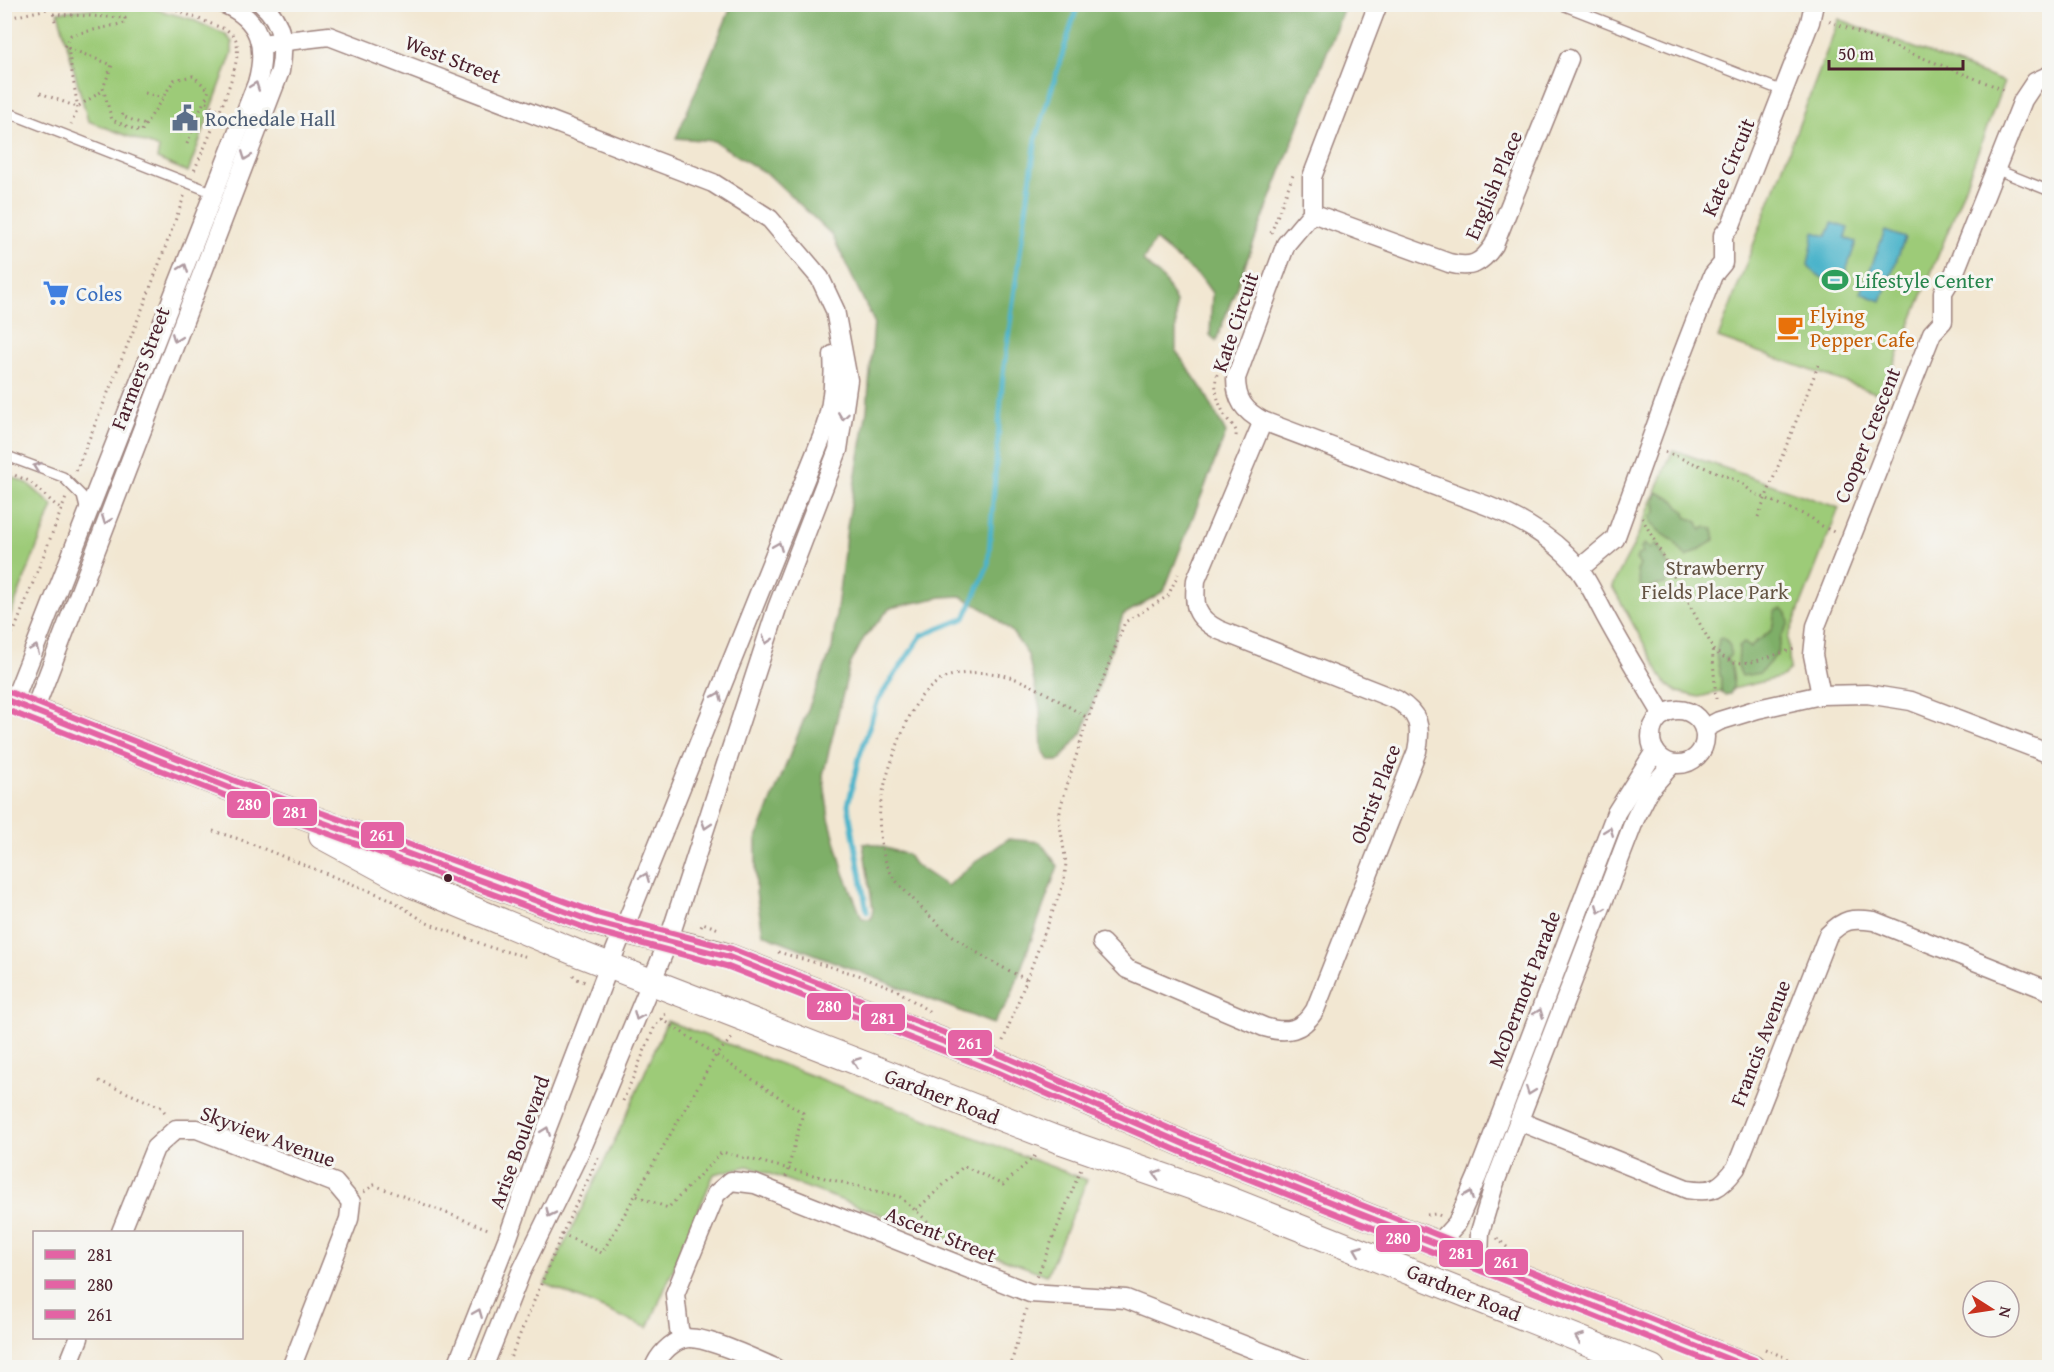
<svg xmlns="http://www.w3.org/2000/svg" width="2054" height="1372" viewBox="0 0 2054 1372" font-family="'Gentium Book Plus',serif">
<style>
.green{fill:#9dcb78;stroke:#747552;stroke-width:1.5}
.forest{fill:#7eaf68;stroke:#64674a;stroke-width:1.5}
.water{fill:#4cb4ca;stroke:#4b6a7a;stroke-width:1.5}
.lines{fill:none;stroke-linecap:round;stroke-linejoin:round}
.stream{stroke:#4cb4ca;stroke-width:5}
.lane-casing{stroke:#9e837e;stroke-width:12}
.street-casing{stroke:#9e837e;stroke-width:21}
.secondary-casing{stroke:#9e837e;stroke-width:28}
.path{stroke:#9e837e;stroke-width:3;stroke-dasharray:1.5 4.5;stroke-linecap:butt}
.lane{stroke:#fff;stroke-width:9}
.street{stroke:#fff;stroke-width:18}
.secondary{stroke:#fff;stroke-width:26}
.bus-1-casing{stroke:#f6f6f2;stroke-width:10}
.bus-2-casing{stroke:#f6f6f2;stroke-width:10}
.bus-3-casing{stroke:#f6f6f2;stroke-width:10}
.bus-1{stroke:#e463a4;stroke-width:6}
.bus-2{stroke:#e463a4;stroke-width:6}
.bus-3{stroke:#e463a4;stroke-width:6}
.oneway{stroke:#ae9aa0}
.bus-dot{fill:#4a1f2b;stroke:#f6f6f2;stroke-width:2}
.labels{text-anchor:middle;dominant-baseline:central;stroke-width:6;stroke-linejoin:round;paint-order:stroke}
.street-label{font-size:21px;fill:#4a1f2b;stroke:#f6f6f2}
.service-label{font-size:21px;fill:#4e5e75;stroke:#f6f6f2;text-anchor:start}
.leisure-label{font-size:21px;fill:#27864d;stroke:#f6f6f2;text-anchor:start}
.shop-label{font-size:21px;fill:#366cbe;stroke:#f6f6f2;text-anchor:start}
.food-label{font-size:21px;fill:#c56008;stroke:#f6f6f2;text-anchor:start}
.park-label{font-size:21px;fill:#635342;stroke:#f6f6f2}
.line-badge{stroke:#f6f6f2;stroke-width:2}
.badge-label{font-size:16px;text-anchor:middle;font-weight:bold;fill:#fff}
</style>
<rect width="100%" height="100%" fill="#f6f6f2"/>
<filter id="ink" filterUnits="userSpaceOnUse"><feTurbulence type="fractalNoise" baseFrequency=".0167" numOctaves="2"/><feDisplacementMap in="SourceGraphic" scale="12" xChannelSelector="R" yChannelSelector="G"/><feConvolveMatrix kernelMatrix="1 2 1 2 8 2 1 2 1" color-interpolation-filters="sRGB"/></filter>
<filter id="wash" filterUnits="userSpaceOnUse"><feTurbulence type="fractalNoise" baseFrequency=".008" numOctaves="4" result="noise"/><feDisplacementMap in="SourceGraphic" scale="24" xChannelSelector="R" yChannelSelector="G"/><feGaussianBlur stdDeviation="1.35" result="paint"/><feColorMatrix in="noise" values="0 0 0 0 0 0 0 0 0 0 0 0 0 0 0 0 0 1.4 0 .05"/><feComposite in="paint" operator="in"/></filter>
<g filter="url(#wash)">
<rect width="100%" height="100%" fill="#f2e7d2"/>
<g class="green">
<path d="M 112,6 L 150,8 L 191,19 L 226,35 L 232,42 L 232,53 L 188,172 L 157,159 L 159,148 L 88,121 L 58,12 Z"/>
<path d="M 1839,19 L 2004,82 L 1952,221 L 1882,395 L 1718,338 Z"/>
<path d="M 1673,450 L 1839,508 L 1788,638 L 1790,670 L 1782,677 L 1699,697 L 1678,692 L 1666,684 L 1612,586 L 1633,547 Z"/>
<path d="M 5,474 L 27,483 L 53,506 L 5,629 Z"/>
<path d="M 667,1021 L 1087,1180 L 1047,1275 L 748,1166 L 714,1174 L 648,1328 L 545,1284 L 623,1123 Z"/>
</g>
<g class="forest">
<path d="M 732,5 L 1345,5 L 1216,341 L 1210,335 L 1212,293 L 1202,279 L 1155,240 L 1143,261 L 1164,280 L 1176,302 L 1176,351 L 1205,393 L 1226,433 L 1164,591 L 1123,615 L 1083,732 L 1059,761 L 1049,761 L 1042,749 L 1040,709 L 1028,655 L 1012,632 L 987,611 L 961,596 L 942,597 L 890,608 L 864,638 L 850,665 L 823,775 L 829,818 L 844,873 L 862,918 L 871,919 L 873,909 L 863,844 L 870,843 L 908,855 L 914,864 L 947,886 L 974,863 L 1008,839 L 1040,842 L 1058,866 L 1010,999 L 993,1024 L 763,934 L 756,892 L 756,840 L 832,649 L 847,527 L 867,410 L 874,322 L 832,235 L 770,176 L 714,141 L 676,138 Z"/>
<path d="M 1657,492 L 1674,500 L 1679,507 L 1685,511 L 1686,517 L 1698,522 L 1701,530 L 1706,527 L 1713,529 L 1715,540 L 1687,557 C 1682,553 1681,550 1677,545 C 1669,535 1659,535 1651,522 L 1651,516 L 1656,512 L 1655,499 Z"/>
<path d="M 1644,544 L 1650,549 L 1655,544 L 1657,544 L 1671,572 L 1665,584 L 1653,586 L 1646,590 L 1641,587 L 1637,571 L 1640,565 L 1636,559 L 1638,555 L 1643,553 L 1641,548 Z"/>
<path d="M 1782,609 L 1787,613 L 1789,623 L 1781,637 L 1777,654 L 1760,673 L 1742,676 L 1738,667 L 1739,647 L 1744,643 L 1750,647 C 1756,640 1766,637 1771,630 C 1775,624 1772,617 1776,610 Z"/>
<path d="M 1722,638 C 1729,641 1732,648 1730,656 L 1726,659 C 1734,666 1736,685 1730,694 L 1725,695 L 1721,691 L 1721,679 L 1716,654 L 1719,639 Z"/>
</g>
<g class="water">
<path d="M 1832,223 L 1848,228 L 1845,238 L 1856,242 L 1841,286 C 1828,281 1817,277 1808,265 L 1814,232 L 1827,236 Z"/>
<path d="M 1885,231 L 1905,238 L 1881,301 L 1861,293 Z"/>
</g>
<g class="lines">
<path class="stream" d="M 867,912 L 848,805 L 859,758 L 878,700 L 921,636 L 965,618 L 988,566 L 1003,374 L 1036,139 L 1078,4"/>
</g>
</g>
<g filter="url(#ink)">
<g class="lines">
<g class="lane-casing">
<g id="lane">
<path d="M 1560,4 L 1783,91"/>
<path d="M 4,111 L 214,193"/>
<path d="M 1995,169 L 2050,191"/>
<path d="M 4,455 L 63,477 L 82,496 L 86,512"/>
</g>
</g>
<g class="street-casing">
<g id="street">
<path d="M 1378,4 L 1312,177 L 1312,213 L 1286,244 L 1236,378 C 1236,400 1244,411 1263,421 L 1488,506 C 1516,517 1543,532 1566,554 C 1584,571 1595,597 1607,619 C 1625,652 1644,683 1663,715"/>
<path d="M 261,44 L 329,36 L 713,183 L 770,219 L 820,278 L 835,310 L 848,380 L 838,450 L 777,608 L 668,942 L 584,1143 L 521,1272 L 483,1368"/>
<path d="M 1312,213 L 1449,263 C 1471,269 1481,264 1494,245 L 1569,59"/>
<path d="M 1579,569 L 1615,539 L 1672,381 L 1713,275 L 1723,263 L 1723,235 L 1731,225 L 1810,22 L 1814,4"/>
<path d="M 1821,695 L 1813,655 L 1816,626 L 1932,333 L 1943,321 L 1943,292 L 1954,274 L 2023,100 L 2035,82 L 2050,75"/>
<path d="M 13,703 L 257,83 C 267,48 261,19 224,4"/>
<circle cx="1678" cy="737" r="27"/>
<path d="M 34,711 L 280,71 C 285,45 283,22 262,4"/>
<path d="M 1704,729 L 1719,721 L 1758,709 L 1821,695 L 1867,694 L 1911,701 L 2050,754"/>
<path d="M 1102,943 L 1127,969 L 1264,1027 C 1287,1034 1302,1031 1315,1010 L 1417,751 C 1422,726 1419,714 1397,700 L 1219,630 C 1194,617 1194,606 1196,580 L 1263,421"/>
<path d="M 1519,1121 L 1687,1189 C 1713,1193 1720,1189 1736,1168 L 1828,935 C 1844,919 1851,918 1874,921 L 2050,991"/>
<path d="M 121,1232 L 155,1148 L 176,1129 L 197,1129 L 335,1183 L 351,1202 L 349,1219 L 291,1368"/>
<path d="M 1438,1244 L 1457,1223 L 1477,1177 L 1616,813 L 1655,751"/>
<path d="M 1479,1259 L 1480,1232 L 1494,1185 L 1635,819 L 1650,789 L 1672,764"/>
<path d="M 683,1339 L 679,1329 L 675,1294 L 716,1194 L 731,1181 L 755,1184 L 1030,1293 L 1126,1299 L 1302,1368"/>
<path d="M 67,1368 L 79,1338"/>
<path d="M 456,1368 L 508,1237 L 542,1141 L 609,966 L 822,437 C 832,410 835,383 833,355"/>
<path d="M 654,1368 C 658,1356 670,1343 683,1339 C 701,1333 756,1360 775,1368"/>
</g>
</g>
<g class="secondary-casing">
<g id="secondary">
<path d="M 4,699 L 245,794 L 594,922 C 638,936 685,943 729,957 L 1000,1064 L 1186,1145 L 1752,1368"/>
<path d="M 322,836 L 411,884 L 582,955 L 1056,1139 L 1225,1198 L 1652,1368"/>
</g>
</g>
<g class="path">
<path d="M 154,4 L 171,8 L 227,30 C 232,34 236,37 237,44 C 242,68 205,145 194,171"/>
<path d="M 52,8 L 56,25"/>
<path d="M 53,14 L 125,18 L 125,23 L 71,35 L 64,47 L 68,48 L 78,109 L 71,124"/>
<path d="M 4,19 L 52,8 L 79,4"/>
<path d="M 1829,21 L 2007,91"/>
<path d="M 68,48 L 112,65 L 103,88 L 112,120 L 141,132 L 174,80 L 193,76 L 209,90 L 205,101 L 219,111"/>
<path d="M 40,93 L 77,107 L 104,90"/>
<path d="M 145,93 L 163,98"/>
<path d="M 123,114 L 122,116 L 145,125"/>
<path d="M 187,144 L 204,101"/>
<path d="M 1271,233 L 1293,175"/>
<path d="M 1217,374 C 1213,389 1219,407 1228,420 C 1233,426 1237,428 1236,436"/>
<path d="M 1665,452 L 1724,475 L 1743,484 L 1753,493 L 1810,517 L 1820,525 L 1834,532"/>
<path d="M 4,471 L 29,481 L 61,510"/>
<path d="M 76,471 L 145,302 L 185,194"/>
<path d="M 1758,517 L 1820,361"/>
<path d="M 1642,518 L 1712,646 L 1716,699"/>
<path d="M 4,643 L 14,631 L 66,498"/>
<path d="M 1713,650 C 1719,654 1727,660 1734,662 C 1753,666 1776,653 1795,649"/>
<path d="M 213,831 L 239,839 L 390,899 L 427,923 L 492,948 L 528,957"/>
<path d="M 701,927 L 703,923 L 721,930"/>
<path d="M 778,952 L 862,976 L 895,989 L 930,1012"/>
<path d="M 573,975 L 577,979 L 585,982"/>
<path d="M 1026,979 C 983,959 944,934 912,898 C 906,892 899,885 894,878 C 881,859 878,831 880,808 C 883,781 903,724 918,701 C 925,690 941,677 954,675 C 1011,664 1042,692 1088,718"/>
<path d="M 662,1019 L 803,1113 L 786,1177"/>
<path d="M 1003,1041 L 1064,882 L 1066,863 L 1059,819 L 1061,805 L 1088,718 L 1125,622 L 1168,596 L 1178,574"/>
<path d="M 99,1081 L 161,1107 L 167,1115"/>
<path d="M 623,1101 L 655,1026 L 668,1011"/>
<path d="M 364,1192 L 374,1185 L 488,1229"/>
<path d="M 637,1196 L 668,1208 L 722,1152 L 900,1197 L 932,1225 L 930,1235"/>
<path d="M 916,1210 L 964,1166 L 1003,1185 L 1037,1154"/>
<path d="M 1427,1215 L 1436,1214 L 1441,1216"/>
<path d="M 562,1234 L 602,1253 L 716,1055 L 733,1037"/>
<path d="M 1497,1238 L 1508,1248"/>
<path d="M 1037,1277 L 1081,1169"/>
<path d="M 1765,1349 L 1810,1368"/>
<path d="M 506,1368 L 562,1234 L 599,1156"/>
<path d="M 1010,1368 L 1026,1309"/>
</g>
<use href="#lane" class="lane"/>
<use href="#street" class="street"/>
<use href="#secondary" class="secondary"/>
<g class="bus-1-casing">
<path id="bus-1" d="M 4,699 L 245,794 L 594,922 L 729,957 L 1000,1064 L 1186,1145 L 1751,1368"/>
</g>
<g class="bus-2-casing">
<path id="bus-2" d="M 4,709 L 242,802 L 591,930 L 726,966 L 997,1072 L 1183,1153 L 1726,1368"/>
</g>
<g class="bus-3-casing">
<path id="bus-3" d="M 7,691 L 248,786 L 597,913 L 732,949 L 1003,1056 L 1189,1137 L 1755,1360"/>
</g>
<use href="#bus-1" class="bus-1"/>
<use href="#bus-2" class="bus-2"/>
<use href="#bus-3" class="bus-3"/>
</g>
<defs><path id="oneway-chevron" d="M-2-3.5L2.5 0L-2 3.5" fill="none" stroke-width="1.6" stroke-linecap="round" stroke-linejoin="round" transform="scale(1.5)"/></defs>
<g class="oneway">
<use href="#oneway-chevron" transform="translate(255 86) rotate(-70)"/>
<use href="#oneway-chevron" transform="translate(246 156) rotate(111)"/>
<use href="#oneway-chevron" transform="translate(184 268) rotate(-69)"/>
<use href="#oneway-chevron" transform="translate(176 338) rotate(111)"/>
<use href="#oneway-chevron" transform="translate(843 416) rotate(98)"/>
<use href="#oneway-chevron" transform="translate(37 467) rotate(-160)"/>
<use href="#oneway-chevron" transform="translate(106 520) rotate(111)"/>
<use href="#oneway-chevron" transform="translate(778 546) rotate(-68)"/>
<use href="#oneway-chevron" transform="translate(767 640) rotate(108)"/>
<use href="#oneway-chevron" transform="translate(35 649) rotate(-68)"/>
<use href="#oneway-chevron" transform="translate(718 696) rotate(-68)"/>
<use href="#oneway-chevron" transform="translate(706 825) rotate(108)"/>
<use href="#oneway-chevron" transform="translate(1609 831) rotate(-69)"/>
<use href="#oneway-chevron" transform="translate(645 877) rotate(-68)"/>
<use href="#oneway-chevron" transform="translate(1600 909) rotate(111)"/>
<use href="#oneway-chevron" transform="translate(1539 1013) rotate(-69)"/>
<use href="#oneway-chevron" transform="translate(638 1016) rotate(113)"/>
<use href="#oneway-chevron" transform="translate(856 1062) rotate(-159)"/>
<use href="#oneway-chevron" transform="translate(1530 1091) rotate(111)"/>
<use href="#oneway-chevron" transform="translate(546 1131) rotate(-69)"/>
<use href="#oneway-chevron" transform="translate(1157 1174) rotate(-161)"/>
<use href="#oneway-chevron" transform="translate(1469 1195) rotate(-67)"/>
<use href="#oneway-chevron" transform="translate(550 1213) rotate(116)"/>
<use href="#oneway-chevron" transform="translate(1358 1250) rotate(-158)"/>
<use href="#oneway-chevron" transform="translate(478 1313) rotate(-68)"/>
<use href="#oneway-chevron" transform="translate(1579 1338) rotate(-158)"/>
</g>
</g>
<defs>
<g id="civic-bare" transform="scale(2.07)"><path d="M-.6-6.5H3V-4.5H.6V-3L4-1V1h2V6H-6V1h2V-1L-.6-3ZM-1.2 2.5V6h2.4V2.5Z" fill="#5c6f8a" stroke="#f6f6f2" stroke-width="2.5" paint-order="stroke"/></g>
<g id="stadium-bare" transform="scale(2.07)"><path d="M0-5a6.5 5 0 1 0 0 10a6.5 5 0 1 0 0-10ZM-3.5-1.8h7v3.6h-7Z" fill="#2e9e5b" stroke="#f6f6f2" stroke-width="2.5" paint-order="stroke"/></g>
<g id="supermarket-bare" transform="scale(2.07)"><path d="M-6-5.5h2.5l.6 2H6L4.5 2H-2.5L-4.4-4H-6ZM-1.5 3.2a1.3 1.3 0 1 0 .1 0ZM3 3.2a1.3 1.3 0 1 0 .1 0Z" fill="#3f7fe0" stroke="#f6f6f2" stroke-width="2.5" paint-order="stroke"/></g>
<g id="cafe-bare" transform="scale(2.07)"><path d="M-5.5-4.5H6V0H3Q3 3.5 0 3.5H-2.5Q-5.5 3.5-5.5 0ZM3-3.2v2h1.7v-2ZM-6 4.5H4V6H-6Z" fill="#e8710a" stroke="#f6f6f2" stroke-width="2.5" paint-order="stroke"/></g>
</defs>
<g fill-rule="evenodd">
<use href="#civic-bare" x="185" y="118"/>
<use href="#stadium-bare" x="1835" y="280"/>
<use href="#supermarket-bare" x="56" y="293"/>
<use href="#cafe-bare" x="1790" y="327"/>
</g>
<circle class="bus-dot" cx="448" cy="878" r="5"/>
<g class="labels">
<g class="street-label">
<text transform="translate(453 59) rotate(21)">West Street</text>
<text transform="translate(1728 167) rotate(-67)">Kate Circuit</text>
<text transform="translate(1493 185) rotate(-67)">English Place</text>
<text transform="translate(1235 322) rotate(-71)">Kate Circuit</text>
<text transform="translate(140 368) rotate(-69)">Farmers Street</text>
<text transform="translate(1867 435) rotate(-68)">Cooper Crescent</text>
<text transform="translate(1375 794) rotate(-69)">Obrist Place</text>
<text transform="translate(1524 989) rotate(-69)">McDermott Parade</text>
<text transform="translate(1760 1043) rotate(-69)">Francis Avenue</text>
<text transform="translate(942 1096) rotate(21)">Gardner Road</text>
<text transform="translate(268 1136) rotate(20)">Skyview Avenue</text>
<text transform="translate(519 1142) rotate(-70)">Arise Boulevard</text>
<text transform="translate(941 1234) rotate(22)">Ascent Street</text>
<text transform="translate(1464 1292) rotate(22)">Gardner Road</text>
</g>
<g class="service-label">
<text x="205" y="118">Rochedale Hall</text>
</g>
<g class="leisure-label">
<text x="1855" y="280">Lifestyle Center</text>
</g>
<g class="shop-label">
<text x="76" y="293">Coles</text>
</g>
<g class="food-label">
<text x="1810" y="315">Flying<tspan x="1810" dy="24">Pepper Cafe</tspan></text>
</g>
<g class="park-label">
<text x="1715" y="567">Strawberry<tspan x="1715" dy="24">Fields Place Park</tspan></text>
</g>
</g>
<g class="line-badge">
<rect x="226" y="790" width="45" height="29" rx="6" fill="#e463a4"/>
<rect x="272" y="798" width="46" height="29" rx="6" fill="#e463a4"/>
<rect x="360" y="821" width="45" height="28" rx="6" fill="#e463a4"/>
<rect x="806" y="992" width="46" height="29" rx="6" fill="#e463a4"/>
<rect x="860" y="1003" width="46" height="29" rx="6" fill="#e463a4"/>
<rect x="947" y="1029" width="46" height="28" rx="6" fill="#e463a4"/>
<rect x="1375" y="1224" width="46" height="29" rx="6" fill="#e463a4"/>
<rect x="1438" y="1239" width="46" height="29" rx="6" fill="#e463a4"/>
<rect x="1484" y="1248" width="45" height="28" rx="6" fill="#e463a4"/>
</g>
<g class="badge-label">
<text x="249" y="810">280</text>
<text x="295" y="818">281</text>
<text x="382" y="841">261</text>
<text x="829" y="1012">280</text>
<text x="883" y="1024">281</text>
<text x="970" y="1049">261</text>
<text x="1398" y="1244">280</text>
<text x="1461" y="1259">281</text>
<text x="1506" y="1268">261</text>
</g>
<rect width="2054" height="1372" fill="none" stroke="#f6f6f2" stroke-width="24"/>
<rect x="33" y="1231" width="210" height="108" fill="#f6f6f2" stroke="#b1a0a2" stroke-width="1.5"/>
<rect x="45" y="1250" width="30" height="9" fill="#e463a4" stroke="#b1a0a2" stroke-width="1.5"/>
<text x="87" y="1261" font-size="18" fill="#4a1f2b">281</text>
<rect x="45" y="1280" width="30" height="9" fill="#e463a4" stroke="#b1a0a2" stroke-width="1.5"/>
<text x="87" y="1291" font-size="18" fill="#4a1f2b">280</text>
<rect x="45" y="1310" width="30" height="9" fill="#e463a4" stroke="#b1a0a2" stroke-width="1.5"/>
<text x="87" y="1321" font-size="18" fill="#4a1f2b">261</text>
<g transform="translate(1991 1309) rotate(102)"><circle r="28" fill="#f6f6f2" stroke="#b1a0a2" stroke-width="1.5"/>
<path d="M0-4.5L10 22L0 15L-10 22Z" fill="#c8321e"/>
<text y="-9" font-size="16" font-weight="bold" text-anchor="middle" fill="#4a1f2b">N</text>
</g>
<path d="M1829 60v9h134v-9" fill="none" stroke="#4a1f2b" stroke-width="3"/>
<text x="1838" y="60" font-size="18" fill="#4a1f2b" stroke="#f6f6f2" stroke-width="4.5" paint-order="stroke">50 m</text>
</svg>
